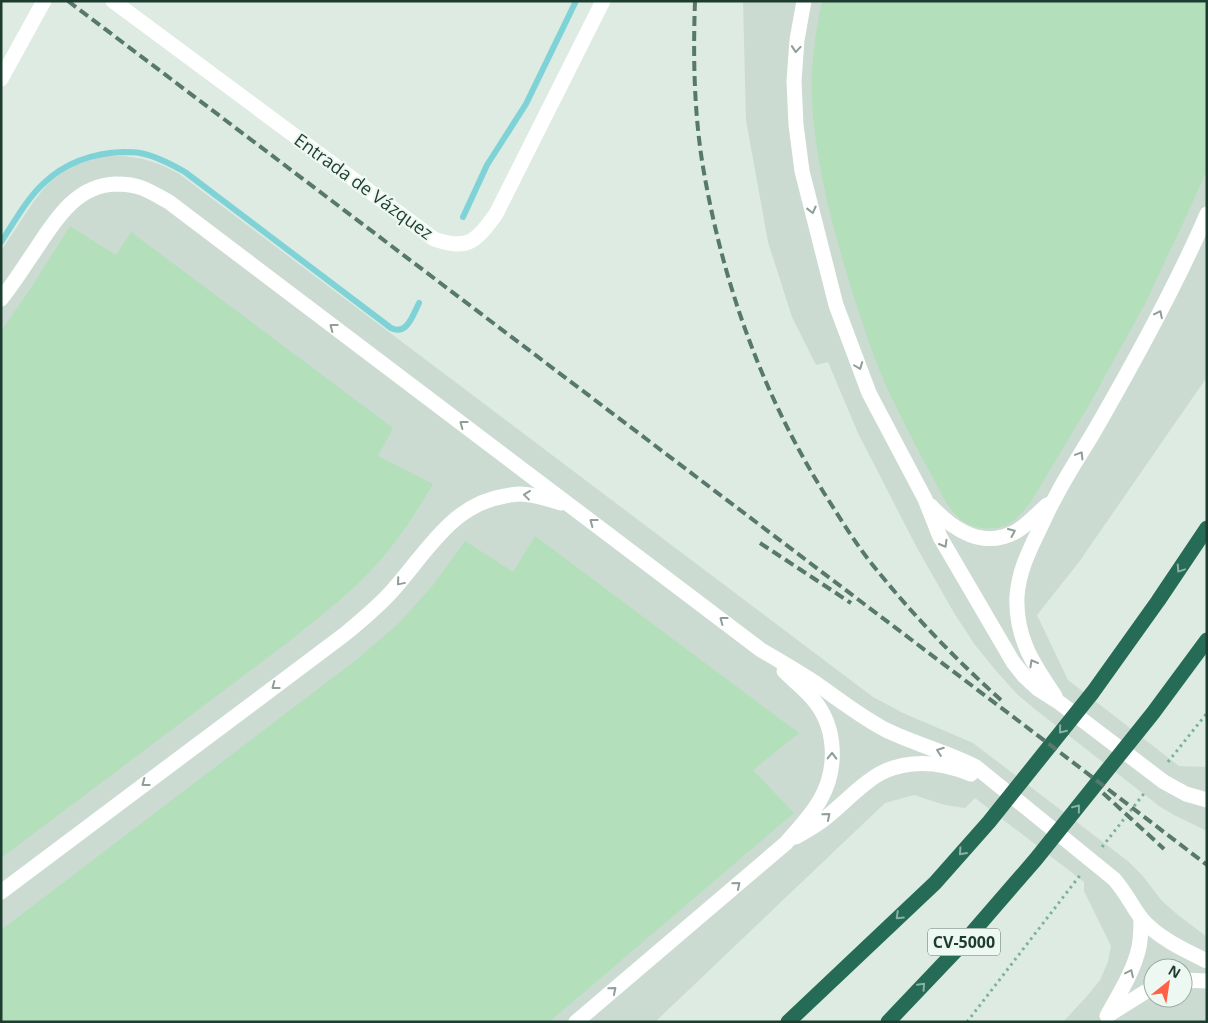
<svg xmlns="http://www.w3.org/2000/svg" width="1208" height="1023" viewBox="0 0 1208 1023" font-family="'Open Sans',sans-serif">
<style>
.built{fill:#cbdbd2;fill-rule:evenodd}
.green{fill:#b3dfba}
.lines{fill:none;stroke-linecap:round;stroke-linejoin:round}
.stream{stroke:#7fd3d7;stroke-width:6}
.path{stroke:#7ab29a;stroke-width:3;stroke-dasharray:2.5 4;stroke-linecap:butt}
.street{stroke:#fff;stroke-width:15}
.secondary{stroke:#fff;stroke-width:15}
.highway{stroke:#266b55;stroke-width:15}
.rail{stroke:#57786c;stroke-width:4;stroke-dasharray:10 5;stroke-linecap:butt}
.oneway{stroke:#8e9e98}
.oneway2{stroke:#8ab2a4}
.labels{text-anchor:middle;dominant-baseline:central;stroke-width:4.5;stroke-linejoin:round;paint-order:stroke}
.shield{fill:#eef8f2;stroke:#5c746a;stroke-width:1}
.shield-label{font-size:16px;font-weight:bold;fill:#1d3c30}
.street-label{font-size:18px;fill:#1d3c30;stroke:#eef8f2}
</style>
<rect width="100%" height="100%" fill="#ddebe3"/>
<g class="built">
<path d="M 743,1 L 1207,1 L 1207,377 L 1079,562 L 1037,615 L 1068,680 L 1179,766 L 1207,767 L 1207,831 L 1176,816 L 1159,806 L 1036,710 L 1018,695 L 997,672 L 975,645 L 954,613 L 916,546 L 858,433 L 828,362 L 816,365 L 792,317 L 768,242 L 746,120 Z"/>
<path d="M 105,156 L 124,156 L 143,159 L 159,164 L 178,173 L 873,697 L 903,713 L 973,743 L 1129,862 L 1142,875 L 1162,901 L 1178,915 L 1207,937 L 1207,1022 L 1063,1022 L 1088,995 L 1100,980 L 1108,962 L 1111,946 L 1084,891 L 1084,882 L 975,798 L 965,808 L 945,805 L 914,795 L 885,803 L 655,1022 L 1,1022 L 1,251 L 34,201 L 45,187 L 56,177 L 70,167 L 88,161 ZM 1153,968 L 1183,968 L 1183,998 L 1153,998 Z"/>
</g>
<g class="green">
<path d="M 822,1 L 1207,1 L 1207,169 L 1191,206 L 1145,304 L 1089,405 L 1030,503 C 1024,510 1018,518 1010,523 C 997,531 977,530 964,522 C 957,517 952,511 947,504 C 928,468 907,431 890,394 C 874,360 863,325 852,291 C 833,230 816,166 812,103 C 810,69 815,34 822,1 Z"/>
<path d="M 70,226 L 116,255 L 131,232 L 393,428 L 378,456 L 433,484 C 416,513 398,541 375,566 C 350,594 320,616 291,640 L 1,858 L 1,331 L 31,288 Z"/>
<path d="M 535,536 L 799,733 L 753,770 L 794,813 L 549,1022 L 1,1022 L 1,930 L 356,660 L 399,623 L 433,585 L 465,541 L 513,572 Z"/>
</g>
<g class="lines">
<g class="stream">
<path d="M 463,217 L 487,165 L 526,104 L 576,1"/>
<path d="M 1,242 C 13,224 28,197 44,183 C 66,162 94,153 124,152 C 129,152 135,152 140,153 C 156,156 171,164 185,172 L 391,328 C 407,336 413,315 419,303"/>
</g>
<g class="path">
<path d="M 1168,762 L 1207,713"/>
<path d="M 1102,847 L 1146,791"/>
<path d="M 967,1022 L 1081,874"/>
</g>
<g class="street">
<path d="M 113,1 L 434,239 C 469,251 476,241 496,214 L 603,1"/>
<path d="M 804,1 L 797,40 L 794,81 L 796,125 L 802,171 L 836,305 L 869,393 L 925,499 L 940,537 L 1013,662 L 1024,676 L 1038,689 L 1060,703 L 1164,782 L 1186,794 L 1207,800"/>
<path d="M 1,299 C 13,284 23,268 34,252 C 54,222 75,185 116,184 C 124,184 134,185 142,188 C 152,192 160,197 169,202 L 761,650 C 780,661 799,672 817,684 C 839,700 860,716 884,729 C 914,744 947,752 976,767 L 1114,879 C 1125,891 1132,906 1141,918 C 1158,938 1184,950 1207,961"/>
<path d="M 931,506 C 953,530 984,550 1017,531 C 1028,524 1037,514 1047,505"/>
<path d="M 1055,696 C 1033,664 1015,637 1017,596 C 1019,570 1029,551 1040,528 C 1045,518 1049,508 1055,498 C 1068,472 1085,448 1099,423 C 1138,355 1176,286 1207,214"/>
<path d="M 796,837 C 804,832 812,828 819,823 C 840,808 863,781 885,771 C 913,759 944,763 971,774"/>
<path d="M 1,892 L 345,634 C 362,620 379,606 393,590 C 426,553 452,504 505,496 C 510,495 515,494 520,494 C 534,494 547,499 561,503"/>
<path d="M 1183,980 L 1207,981"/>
<path d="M 1110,1014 L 1153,987"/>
<path d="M 1107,1016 C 1119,994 1134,971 1139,947 C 1141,937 1141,928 1141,918"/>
<path d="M 576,1022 L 786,843 C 798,829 811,816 820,800 C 838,769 837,726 812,698 C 804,689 793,680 784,671"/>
</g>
<path class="secondary" d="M 1,79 L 44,1"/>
<g class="highway">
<path d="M 788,1022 L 935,883 L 989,822 L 1093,692 L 1158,601 L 1207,528"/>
<path d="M 888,1022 L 965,941 L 1036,859 L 1153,713 L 1207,640"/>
</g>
<g class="rail">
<path d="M 68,1 L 1049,744 L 1207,865"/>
<path d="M 695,1 C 693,57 694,113 703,167 C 723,284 762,393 824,493 C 838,515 852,538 868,559 C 908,610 953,657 1001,700"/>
<path d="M 760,543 L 851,603"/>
<path d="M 1103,793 L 1164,849"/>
</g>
</g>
<defs><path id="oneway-chevron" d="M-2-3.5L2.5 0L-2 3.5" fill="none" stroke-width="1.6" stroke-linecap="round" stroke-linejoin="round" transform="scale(1.25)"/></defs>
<g class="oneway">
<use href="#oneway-chevron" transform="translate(796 49) rotate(95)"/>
<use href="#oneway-chevron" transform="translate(812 210) rotate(76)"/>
<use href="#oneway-chevron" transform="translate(1159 314) rotate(-64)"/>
<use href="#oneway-chevron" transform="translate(333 327) rotate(-143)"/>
<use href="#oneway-chevron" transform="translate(859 366) rotate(69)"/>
<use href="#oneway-chevron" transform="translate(463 424) rotate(-143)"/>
<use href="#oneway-chevron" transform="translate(1080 455) rotate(-59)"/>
<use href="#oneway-chevron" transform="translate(527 495) rotate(-173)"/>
<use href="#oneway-chevron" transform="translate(593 522) rotate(-143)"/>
<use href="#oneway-chevron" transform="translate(1012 532) rotate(-24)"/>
<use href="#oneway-chevron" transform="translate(944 544) rotate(60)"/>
<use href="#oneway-chevron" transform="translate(400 582) rotate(130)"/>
<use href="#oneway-chevron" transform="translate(723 620) rotate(-143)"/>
<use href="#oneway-chevron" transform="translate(1033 663) rotate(-119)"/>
<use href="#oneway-chevron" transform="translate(275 686) rotate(143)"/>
<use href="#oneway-chevron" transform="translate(940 751) rotate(-160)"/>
<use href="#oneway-chevron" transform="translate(832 756) rotate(-89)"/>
<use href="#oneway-chevron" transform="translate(145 783) rotate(143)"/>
<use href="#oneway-chevron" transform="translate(827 816) rotate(-40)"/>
<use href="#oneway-chevron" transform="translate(737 885) rotate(-40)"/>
<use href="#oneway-chevron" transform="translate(1130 973) rotate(-65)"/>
<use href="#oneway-chevron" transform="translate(613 990) rotate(-40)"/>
</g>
<g class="oneway2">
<use href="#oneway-chevron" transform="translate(1180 569) rotate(124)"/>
<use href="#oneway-chevron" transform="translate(1062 730) rotate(129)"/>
<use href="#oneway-chevron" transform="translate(1077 808) rotate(-51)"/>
<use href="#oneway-chevron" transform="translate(962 852) rotate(132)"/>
<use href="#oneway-chevron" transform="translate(899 916) rotate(136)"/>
<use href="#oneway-chevron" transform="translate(922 986) rotate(-47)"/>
</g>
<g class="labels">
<rect class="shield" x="928" y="928.5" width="72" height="27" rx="4"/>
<g class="shield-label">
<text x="964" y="942">CV-5000</text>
</g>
<g class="street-label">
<text transform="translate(364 186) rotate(36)">Entrada de Vázquez</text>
</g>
</g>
<rect width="1208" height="1023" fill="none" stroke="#1d3c30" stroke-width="5"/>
<g transform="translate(1168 983) rotate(30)"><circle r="24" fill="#eef8f2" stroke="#9aada4"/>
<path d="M0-4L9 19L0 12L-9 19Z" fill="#ff6047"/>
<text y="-8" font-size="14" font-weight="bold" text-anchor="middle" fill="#1d3c30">N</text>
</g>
</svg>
